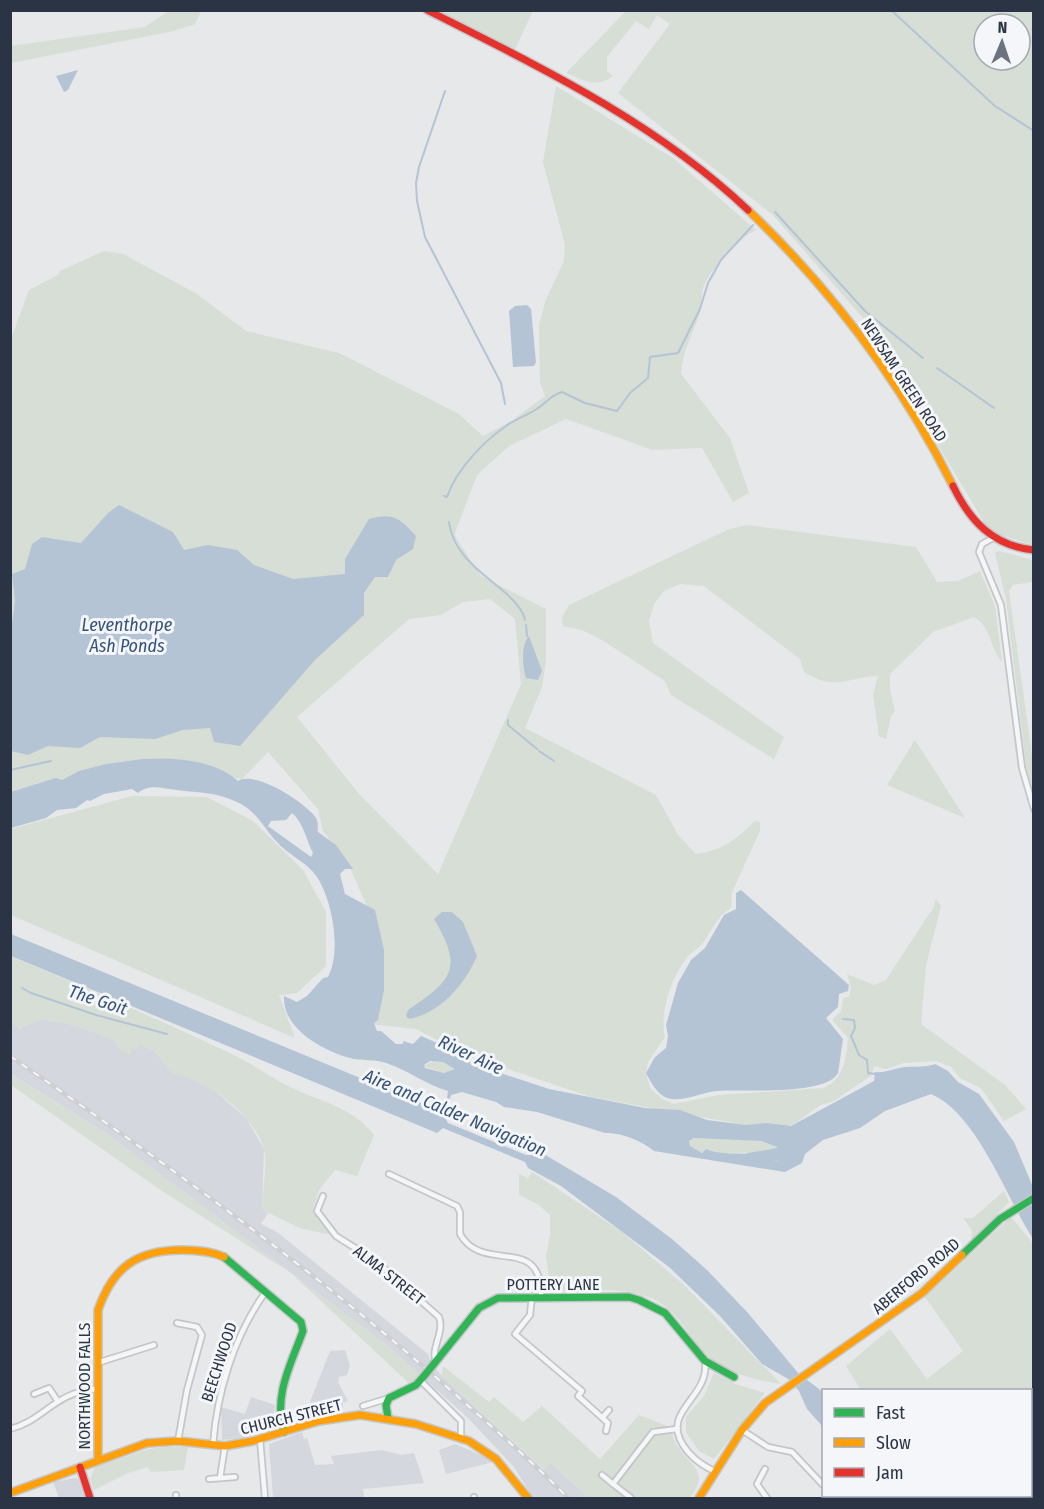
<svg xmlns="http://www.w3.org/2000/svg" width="1044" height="1509" viewBox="0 0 1044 1509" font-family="'Fira Sans Condensed',sans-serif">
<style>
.built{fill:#d4d7dd}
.green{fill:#d6ded6;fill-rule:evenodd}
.water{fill:#b4c4d5;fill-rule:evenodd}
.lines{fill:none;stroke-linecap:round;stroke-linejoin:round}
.stream{stroke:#b4c4d5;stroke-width:2}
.river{stroke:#b4c4d5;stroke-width:12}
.street-casing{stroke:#c4c6c8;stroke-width:8}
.fast-casing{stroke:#c4c6c8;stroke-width:10}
.slow-casing{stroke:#c4c6c8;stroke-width:10}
.jam-casing{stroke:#c4c6c8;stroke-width:10}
.street{stroke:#f5f6f7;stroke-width:4.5}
.fast{stroke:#30b455;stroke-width:7}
.slow{stroke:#ff9f0a;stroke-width:7}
.jam{stroke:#e5322d;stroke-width:7}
.rail-casing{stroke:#cecfd2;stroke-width:4.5}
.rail{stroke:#f4f6f9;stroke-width:2;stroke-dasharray:7;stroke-linecap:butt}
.fast-bridge-casing{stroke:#c4c6c8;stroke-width:10;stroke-linecap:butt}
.fast-bridge{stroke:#30b455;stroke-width:7}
.labels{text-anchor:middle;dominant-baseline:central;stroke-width:6;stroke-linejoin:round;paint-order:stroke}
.street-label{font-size:16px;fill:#2b3445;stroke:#f4f6f9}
.water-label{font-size:18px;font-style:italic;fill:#34527a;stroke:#f4f6f9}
</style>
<rect width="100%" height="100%" fill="#e6e8ea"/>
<g class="built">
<path d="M 42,1019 L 74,1025 L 130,1046 L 141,1044 L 153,1050 L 173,1073 L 188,1076 L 216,1092 L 246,1118 L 264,1149 L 262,1209 L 268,1213 L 261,1224 L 277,1232 L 428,1354 L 431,1363 L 442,1376 L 544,1470 L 551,1463 L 589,1498 L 533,1498 L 514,1467 L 467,1417 L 384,1343 L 104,1132 L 11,1074 L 10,1022 L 20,1028 Z"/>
<path d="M 345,1350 L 350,1366 L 347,1375 L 339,1377 L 338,1382 L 348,1401 L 342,1403 L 343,1408 L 306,1419 L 310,1402 L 330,1351 Z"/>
<path d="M 251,1397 L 275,1405 L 272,1427 L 244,1438 L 222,1440 L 221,1407 L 245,1414 Z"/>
<path d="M 302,1432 L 304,1439 L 307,1438 L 315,1465 L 334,1464 L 331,1456 L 382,1450 L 402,1455 L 414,1453 L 424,1483 L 363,1489 L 364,1498 L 273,1498 L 269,1444 Z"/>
<path d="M 455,1444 L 481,1455 L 493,1462 L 446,1474 L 439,1450 Z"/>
<path d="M 75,1478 L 78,1479 L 85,1498 L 59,1498 L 53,1482 Z"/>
</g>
<g class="green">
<path d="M 170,10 L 201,11 L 195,24 L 174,31 L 11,63 L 11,46 L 145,27 Z"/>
<path d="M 435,11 L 533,11 L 515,49 L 492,40 Z"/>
<path d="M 626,11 L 1033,11 L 1033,545 L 998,534 L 985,524 L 862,317 L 773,215 L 618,93 L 670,24 L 657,15 L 649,29 L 636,21 L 607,57 L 607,71 L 613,76 C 595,89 584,80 566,73 ZM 984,24 L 1020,24 L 1020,60 L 984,60 Z"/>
<path d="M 556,86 L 673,158 L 756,230 C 740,237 709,270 703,288 C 701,296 703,304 700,312 C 693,335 683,348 681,374 L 730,438 L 749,493 L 733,502 L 702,448 L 653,450 L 566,419 L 509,446 L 477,475 L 455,533 L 456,538 L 481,576 L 546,609 L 546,661 L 542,687 L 525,728 L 656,795 L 678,835 L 696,854 C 724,850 735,840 755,821 L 760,822 L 760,831 L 732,892 L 731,908 C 716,917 713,929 703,943 C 699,948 693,951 689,955 C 672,975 659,1012 665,1037 L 648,1062 L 646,1073 L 650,1088 L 662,1099 L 674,1104 L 719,1095 L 824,1088 C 844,1078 846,1060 848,1038 L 832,1020 L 841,1011 L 843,998 L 849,997 L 851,987 L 847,974 L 874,985 L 886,980 L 933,908 L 936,899 L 941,906 L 926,965 L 921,1024 L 1005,1085 L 1026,1109 L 1004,1121 L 981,1088 L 960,1078 L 951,1067 L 936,1061 L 904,1063 L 886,1069 L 874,1066 L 872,1075 L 834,1101 L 820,1105 L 793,1125 L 767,1129 L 591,1097 L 463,1054 L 416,1029 L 370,1024 L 374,935 L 365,902 L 348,863 L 323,831 L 318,809 L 268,752 L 242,779 L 151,763 L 11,797 L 10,342 L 29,290 L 58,275 L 60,271 L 104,251 L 123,254 L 197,294 L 246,331 L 339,353 L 459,414 L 483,436 L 510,422 L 545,396 L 540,382 L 539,325 L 546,299 L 564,261 L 565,245 L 543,162 ZM 490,599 L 515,619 L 521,684 L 438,874 L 360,795 L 297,717 L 409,619 L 441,615 L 463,602 Z"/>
<path d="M 747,525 L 916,547 L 937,582 L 958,581 L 980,571 L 995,606 L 1002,662 C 990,648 991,626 974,617 L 933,632 L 890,674 L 890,690 L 895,711 L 891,716 L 886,739 L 879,736 L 873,695 L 878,676 C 846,677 837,692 804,672 L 800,659 L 704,586 L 680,584 L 664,591 L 654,604 L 649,621 L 653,643 L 784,737 L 774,759 L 671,695 L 665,681 L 602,640 L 582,630 L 563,626 L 562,617 L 569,605 L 727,530 Z"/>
<path d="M 999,551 L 1033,560 L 1033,582 L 1013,585 L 1009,591 L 1033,762 L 1033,798 L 1026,765 L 1006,599 L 995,553 Z"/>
<path d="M 915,740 L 965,818 L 887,785 Z"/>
<path d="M 132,796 L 207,797 L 253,821 L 303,870 L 326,912 L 326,966 L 297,993 L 279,995 L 295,1038 L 11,915 L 11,829 Z"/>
<path d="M 10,956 C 87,988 162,1021 236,1056 C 254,1065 270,1077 288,1086 C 318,1101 353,1107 374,1135 L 357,1176 L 335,1170 L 319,1190 L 313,1209 L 331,1230 L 331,1235 L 300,1228 L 262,1210 C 262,1194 268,1162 264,1149 C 254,1115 207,1079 173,1074 L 153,1050 L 141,1044 L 137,1050 L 132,1048 L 130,1056 L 115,1045 L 116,1041 L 74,1025 L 42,1019 L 19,1028 L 11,1022 Z"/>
<path d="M 434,1061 L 443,1062 L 456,1069 L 444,1073 L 423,1066 Z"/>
<path d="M 10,1074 L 104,1132 L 384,1343 L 421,1376 L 411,1385 L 291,1273 L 162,1191 L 11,1085 Z"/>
<path d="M 694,1138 L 761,1141 L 786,1149 L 789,1154 L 776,1161 C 767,1159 762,1156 754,1154 C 738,1150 701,1159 690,1146 L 689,1141 Z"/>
<path d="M 532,1172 L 622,1232 L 683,1284 L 781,1384 C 757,1380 727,1374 709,1357 C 689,1339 679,1309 651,1298 C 620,1286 584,1291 551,1291 L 546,1257 L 550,1235 L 550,1215 L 539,1205 L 519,1195 L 519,1174 L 528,1178 Z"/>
<path d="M 1004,1191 L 1009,1202 L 971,1241 L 972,1230 L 963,1218 L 973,1218 Z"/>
<path d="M 1011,1217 L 1033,1243 L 1033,1498 L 946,1498 L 944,1496 L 1030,1496 L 1030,1390 L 861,1390 L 846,1366 L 890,1329 L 927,1379 L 963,1351 L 925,1297 Z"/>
<path d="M 443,1366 L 489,1402 L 494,1397 L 523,1422 L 542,1406 L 600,1459 L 639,1415 L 670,1427 C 672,1433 674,1440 677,1445 C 692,1469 710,1470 690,1498 L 589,1498 L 551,1463 L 545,1470 L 442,1376 Z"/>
<path d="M 714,1373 L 735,1384 L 765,1393 L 714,1459 L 699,1451 L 686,1432 L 686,1417 L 704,1396 Z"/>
<path d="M 165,1447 L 188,1447 L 184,1470 L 151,1472 L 148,1467 L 128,1473 L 94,1490 L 90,1479 L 95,1467 L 149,1449 Z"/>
</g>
<g class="water">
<path d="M 78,70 L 68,90 L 64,92 L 56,76 Z"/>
<path d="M 527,305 L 531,309 L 536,362 L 534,366 L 513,367 L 509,311 L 515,306 Z"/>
<path d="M 119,505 L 173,532 L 184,550 L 208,545 L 237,550 L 254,565 L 293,579 L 345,574 L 345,559 L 369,519 C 393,512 400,518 416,536 L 413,549 L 396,560 L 388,577 L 375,577 L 364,593 L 364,615 L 315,660 L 240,746 L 214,742 L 210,728 L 183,730 L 155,739 L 100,737 L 80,748 L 48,746 L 28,755 L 11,751 L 10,639 L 15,601 L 12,574 L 25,569 L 32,544 L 42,537 L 81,543 L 108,513 Z"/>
<path d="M 529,636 L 542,671 L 538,680 L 526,678 C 522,665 521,645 529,636 Z"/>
<path d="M 143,759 C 174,757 215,760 238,781 C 255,770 306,803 316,818 C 319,823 317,827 318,832 L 336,845 L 353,869 L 345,869 L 340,874 L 345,894 L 375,910 L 384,950 L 384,990 L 378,1020 L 374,1023 L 377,1031 L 381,1031 L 396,1044 L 403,1044 L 403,1041 L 413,1044 L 421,1036 L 442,1045 L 473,1064 L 549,1089 L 645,1108 L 680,1110 L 707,1120 L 746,1125 L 767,1123 L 791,1126 L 874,1081 L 875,1072 C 887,1073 894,1068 905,1067 C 916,1066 924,1068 935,1064 L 948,1071 L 958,1082 L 979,1094 L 1014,1142 L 1033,1187 L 1033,1239 C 1007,1199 977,1113 931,1094 L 885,1111 L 860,1128 L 823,1140 L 805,1154 L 802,1163 L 785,1172 L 654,1151 C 642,1141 621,1132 605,1133 L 537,1112 L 504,1107 L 496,1102 L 462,1092 L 451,1095 L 449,1103 L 442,1111 L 453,1118 L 444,1116 L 448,1123 L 526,1155 L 532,1155 L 537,1150 L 616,1197 L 672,1239 L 707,1270 L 748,1313 L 799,1374 L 823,1392 L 823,1427 L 807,1409 L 799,1391 L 790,1380 L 762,1364 L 720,1316 L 669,1267 L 561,1186 L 528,1168 L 525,1162 L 443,1128 L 437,1133 L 11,956 L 11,934 L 438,1110 L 447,1098 L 448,1091 C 426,1085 408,1070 386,1063 C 375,1059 365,1061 354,1059 C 327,1053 282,1030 284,996 L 297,1002 L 307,996 L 323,978 L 328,977 C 342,951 332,900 317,877 C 307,862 288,855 276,841 C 263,827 257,812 239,803 C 218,792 199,793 177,790 C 163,789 150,783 138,793 L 132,789 L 104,794 L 90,801 L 87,800 L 76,808 L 57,810 L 46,818 L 11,828 L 11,792 L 56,778 L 62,780 L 79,771 L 106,764 ZM 292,813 C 304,823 306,840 313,853 L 311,857 L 268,826 L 271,821 L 286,820 ZM 430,1061 L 443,1062 L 455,1069 L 444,1073 L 425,1068 L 424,1065 ZM 694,1138 L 761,1141 L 788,1151 L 789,1154 L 776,1161 C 771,1160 766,1156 763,1155 C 747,1152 722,1156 706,1149 L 702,1153 L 690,1146 L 689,1141 Z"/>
<path d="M 741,890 L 849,985 L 848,991 L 839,994 L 838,1007 L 826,1018 L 843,1039 L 838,1073 C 826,1096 742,1089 717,1091 C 701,1092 683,1103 667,1098 C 658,1095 650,1081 646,1073 L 655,1057 L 666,1048 L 668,1036 L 666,1025 L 678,983 L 691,960 L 705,948 L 724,915 L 736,909 L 736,893 Z"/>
<path d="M 442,912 L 452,912 L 463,922 L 477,956 C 465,984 441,1013 409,1019 L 406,1016 L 408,1010 C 452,980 464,969 434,919 Z"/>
</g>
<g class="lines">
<g class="stream">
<path d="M 891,10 L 995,106 L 1034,131"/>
<path d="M 445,91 L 419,167 L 416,183 L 417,201 L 425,237 L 501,383 L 505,404"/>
<path d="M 775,212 L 865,311 L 923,358"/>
<path d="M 937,368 L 994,408"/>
<path d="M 444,496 L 447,497 C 456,470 483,442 506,426 C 515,419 526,416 535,410 C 545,404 551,395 562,392 L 585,403 L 617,411 L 630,393 L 648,378 L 650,357 L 678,353 L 700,309 L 708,283 L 721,260 L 753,225"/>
<path d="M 449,522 C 455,571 518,588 525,620"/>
<path d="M 526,625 L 527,636"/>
<path d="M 508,720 L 508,725 L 537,749"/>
<path d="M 539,751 L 554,761"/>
<path d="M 10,770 L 51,761"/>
<path d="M 22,988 L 31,993 L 96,1015 L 167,1034"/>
<path d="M 843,1019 L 854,1020 L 855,1028 L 851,1036 L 859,1055 L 867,1060 L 868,1073 L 875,1074"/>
</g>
<path class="river" d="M 749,1159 L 778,1154 L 800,1142"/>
<g class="street-casing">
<g id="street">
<path d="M 993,538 L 982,544 L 979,552 L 1001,605 L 1022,768 L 1034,809"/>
<path d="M 389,1174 L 457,1206 L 460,1212 L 460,1234 C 483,1275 542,1233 541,1296"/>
<path d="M 323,1196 L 317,1211 L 336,1236 L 376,1261 L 439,1317 C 445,1332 430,1349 436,1362"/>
<path d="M 532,1296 L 530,1315 L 515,1334 L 582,1391 L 578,1396 L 608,1423 L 606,1431"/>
<path d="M 177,1323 L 197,1327 L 202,1335 L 187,1390 L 178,1441"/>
<path d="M 705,1361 C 710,1398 661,1410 683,1445 C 691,1458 703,1466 716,1472"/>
<path d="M 97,1363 L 154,1345"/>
<path d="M 421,1381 L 461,1421 L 461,1439"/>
<path d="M 34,1394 L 49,1388 L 57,1400"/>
<path d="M 363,1406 L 389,1398"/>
<path d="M 603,1417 L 609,1410"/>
<path d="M 10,1429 C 45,1420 54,1392 97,1389"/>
<path d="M 742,1430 L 768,1447 L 792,1452 L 824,1486"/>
<path d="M 260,1439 L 265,1498"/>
<path d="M 213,1445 C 217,1392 234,1337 264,1294"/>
<path d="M 765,1469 L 757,1484 L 767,1498"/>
<path d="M 602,1475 L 613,1484"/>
<path d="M 220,1478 L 225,1446"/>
<path d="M 209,1479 L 235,1477"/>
<path d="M 176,1495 L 176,1498"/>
<path d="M 832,1496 L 834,1498"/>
<path d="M 474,1497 L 474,1498"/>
<path d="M 631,1498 L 613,1484 L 653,1432 L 677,1429"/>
</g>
</g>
<g class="fast-casing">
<g id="fast">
<path d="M 962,1255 L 1000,1219 L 1034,1198"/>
<path d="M 224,1257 L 301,1322 L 303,1331 C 291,1364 273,1396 284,1432"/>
<path d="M 433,1365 L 479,1308 L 498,1298 L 629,1297 L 639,1300 L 665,1313 L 705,1361 L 734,1377"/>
<path d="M 388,1418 L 386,1405 L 389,1398 L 416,1385 L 424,1376"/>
</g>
</g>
<g class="slow-casing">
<g id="slow">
<path d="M 748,210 C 832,290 901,382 953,486"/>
<path d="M 98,1460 L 98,1310 C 113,1267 137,1250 182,1250 C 196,1250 211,1251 224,1257"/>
<path d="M 10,1493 L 147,1443 L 178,1441 L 225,1446 L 253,1441 L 319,1421 L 360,1415 L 416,1424 L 469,1441 L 496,1459 L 528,1498"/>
<path d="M 699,1498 L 742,1430 L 765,1403 L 922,1293 L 962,1255"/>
</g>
</g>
<g class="jam-casing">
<g id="jam">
<path d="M 427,10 C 540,67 655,122 748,210"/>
<path d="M 953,486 C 970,521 993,546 1034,550"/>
<path d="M 80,1467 L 90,1498"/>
</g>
</g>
<use href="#street" class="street"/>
<use href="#fast" class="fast"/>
<use href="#slow" class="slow"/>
<use href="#jam" class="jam"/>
<g class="rail-casing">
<path id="rail" d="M 10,1056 C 168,1165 322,1275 465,1403 C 500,1434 536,1465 568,1498"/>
</g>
<use href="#rail" class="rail"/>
<g class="fast-bridge-casing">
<path id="fast-bridge" d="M 424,1376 L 433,1365"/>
</g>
<use href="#fast-bridge" class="fast-bridge"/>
</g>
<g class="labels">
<g class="street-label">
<text transform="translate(904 380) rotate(57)">NEWSAM GREEN ROAD</text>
<text transform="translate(389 1275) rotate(38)">ALMA STREET</text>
<text transform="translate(916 1276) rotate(-40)">ABERFORD ROAD</text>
<text x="553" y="1284">POTTERY LANE</text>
<text transform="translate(219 1362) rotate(-72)">BEECHWOOD</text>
<text transform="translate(84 1386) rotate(-90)">NORTHWOOD FALLS</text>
<text transform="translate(291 1417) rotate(-14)">CHURCH STREET</text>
</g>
<g class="water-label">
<text x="127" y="625">Leventhorpe<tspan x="127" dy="21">Ash Ponds</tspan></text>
<text transform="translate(98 1000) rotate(18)">The Goit</text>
<text transform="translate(471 1055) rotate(25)">River Aire</text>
<text transform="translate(455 1113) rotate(23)">Aire and Calder Navigation</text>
</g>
</g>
<rect width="1044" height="1509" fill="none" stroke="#2b3445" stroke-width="24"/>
<rect x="822" y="1389" width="210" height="108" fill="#f4f6f9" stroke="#a4a8b1" stroke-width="1.5"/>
<rect x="834" y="1408" width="30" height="9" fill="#30b455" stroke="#a4a8b1" stroke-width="1.5"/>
<text x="876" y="1419" font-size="18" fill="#2b3445">Fast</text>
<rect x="834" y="1438" width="30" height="9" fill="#ff9f0a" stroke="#a4a8b1" stroke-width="1.5"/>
<text x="876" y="1449" font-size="18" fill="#2b3445">Slow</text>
<rect x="834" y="1468" width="30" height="9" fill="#e5322d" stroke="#a4a8b1" stroke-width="1.5"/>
<text x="876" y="1479" font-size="18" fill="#2b3445">Jam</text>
<g transform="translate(1002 42) rotate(2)"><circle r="28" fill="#f4f6f9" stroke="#a4a8b1" stroke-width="1.5"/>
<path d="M0-4.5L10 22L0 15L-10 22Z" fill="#6c737f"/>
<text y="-9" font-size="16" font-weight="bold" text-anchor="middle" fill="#2b3445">N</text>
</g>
</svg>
